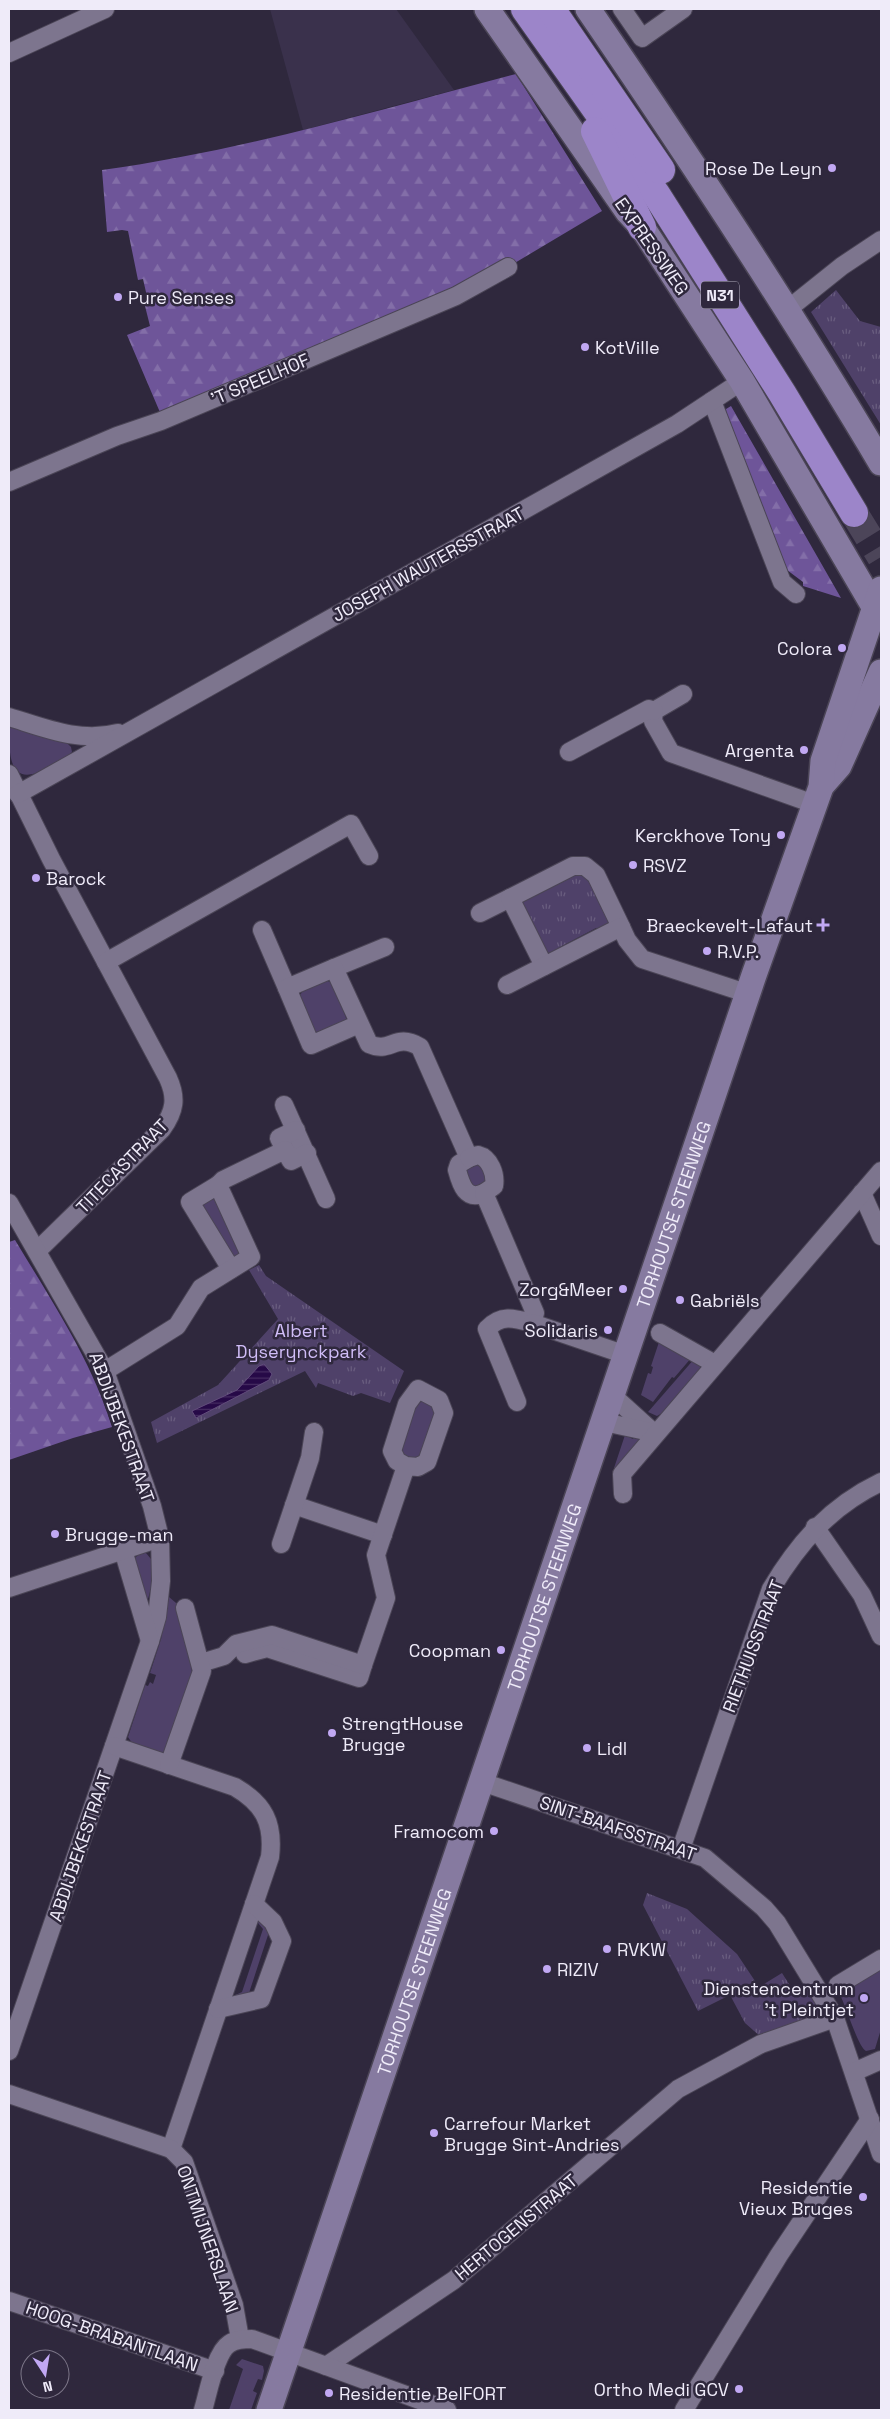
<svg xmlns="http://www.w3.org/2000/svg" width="890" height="2419" viewBox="0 0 890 2419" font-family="'Space Grotesk',sans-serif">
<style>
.built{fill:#3a314c}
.green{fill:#4f4169}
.forest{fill:url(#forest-firs)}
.park{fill:url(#park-tufts)}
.water{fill:url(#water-rules);stroke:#624d7c}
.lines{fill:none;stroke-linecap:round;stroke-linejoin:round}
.highway-tunnel{stroke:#4c4559;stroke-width:28;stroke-dasharray:28 14;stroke-linecap:butt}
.street-casing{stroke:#4b4556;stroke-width:20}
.secondary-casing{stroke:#4b4556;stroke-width:28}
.highway-casing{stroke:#4b4556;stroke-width:30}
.street{stroke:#7d758e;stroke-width:18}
.secondary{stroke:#867aa0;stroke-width:25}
.highway{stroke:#9c85c9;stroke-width:28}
.poi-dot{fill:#c1a8f3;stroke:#2f283d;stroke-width:2}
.labels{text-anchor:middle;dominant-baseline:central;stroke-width:5;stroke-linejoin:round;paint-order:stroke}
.shield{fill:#2f283d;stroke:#b5b0c1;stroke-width:1}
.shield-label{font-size:16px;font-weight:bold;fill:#efebf9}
.poi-label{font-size:18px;fill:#efebf9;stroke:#2f283d;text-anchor:start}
.street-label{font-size:18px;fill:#efebf9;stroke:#2f283d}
.park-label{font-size:18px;fill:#d0bdf7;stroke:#2f283d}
</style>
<defs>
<pattern id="forest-firs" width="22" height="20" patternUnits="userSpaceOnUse" patternTransform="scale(1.25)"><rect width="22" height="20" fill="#6e5599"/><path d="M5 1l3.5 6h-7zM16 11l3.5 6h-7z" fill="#836ea8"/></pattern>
<pattern id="park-tufts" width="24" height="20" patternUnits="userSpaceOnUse" patternTransform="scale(1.25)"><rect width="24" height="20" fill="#4f4169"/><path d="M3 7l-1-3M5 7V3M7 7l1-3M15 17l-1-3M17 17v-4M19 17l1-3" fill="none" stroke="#695d7f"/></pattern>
<pattern id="water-rules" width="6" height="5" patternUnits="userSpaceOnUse" patternTransform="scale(1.25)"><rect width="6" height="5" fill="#260947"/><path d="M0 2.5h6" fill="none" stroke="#462d62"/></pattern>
</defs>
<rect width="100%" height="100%" fill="#2f283d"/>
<path class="built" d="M 270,9 L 396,9 L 454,90 L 303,130 Z"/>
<g class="green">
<path d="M 9,726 L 67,743 L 71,747 L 72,752 C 66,759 56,763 49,767 C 9,790 9,757 9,726 Z"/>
<path d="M 325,980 L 333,983 L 346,1018 L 346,1020 L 319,1033 L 314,1031 L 300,995 L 305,988 Z"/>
<path d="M 481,1163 L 488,1183 L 470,1188 L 465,1167 Z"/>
<path d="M 213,1196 L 240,1254 L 233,1257 L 201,1207 L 202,1202 Z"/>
<path d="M 660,1339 L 692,1357 L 674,1378 L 672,1377 L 653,1402 L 641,1395 L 648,1373 L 651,1374 L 653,1367 L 651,1366 Z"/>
<path d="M 695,1358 L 701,1362 L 702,1367 L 662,1413 L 657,1416 L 648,1412 Z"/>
<path d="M 422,1401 L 432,1405 L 436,1411 L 422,1455 L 416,1459 L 406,1457 L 401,1452 L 412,1409 Z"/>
<path d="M 625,1435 L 633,1439 L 635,1435 L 642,1439 L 620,1470 L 614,1468 Z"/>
<path d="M 141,1552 L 146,1553 L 151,1559 L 151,1588 L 148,1599 L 145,1598 L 134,1559 Z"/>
<path d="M 169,1597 L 182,1608 L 192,1672 L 165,1752 L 161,1753 L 132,1743 L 128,1737 L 145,1685 L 148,1686 L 150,1682 L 153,1684 L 156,1675 L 150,1673 L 161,1639 Z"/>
<path d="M 258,1918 L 270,1929 L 248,1996 L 231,1997 L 242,1992 L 263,1929 L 258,1923 Z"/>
<path d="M 881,1969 L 881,2029 L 875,2049 L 866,2051 C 858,2047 846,2006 840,1995 Z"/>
<path d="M 242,2359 L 263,2366 L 264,2371 L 262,2380 L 258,2379 L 253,2391 L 257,2393 L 251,2410 L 229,2410 L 243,2369 L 236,2365 Z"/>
</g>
<g class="forest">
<path d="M 516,74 L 602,211 L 508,267 L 162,417 L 127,335 L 150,326 L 144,302 L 148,301 L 143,279 L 138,280 L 128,231 L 122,230 L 107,232 L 102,170 C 242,151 379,110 516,74 Z"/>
<path d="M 731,406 L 841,598 L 803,586 L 803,582 L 783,567 L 727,421 L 726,409 Z"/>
<path d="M 15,1240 C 51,1300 91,1359 112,1427 L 73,1438 L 9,1460 L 9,1242 Z"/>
</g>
<g class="park">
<path d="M 836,290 L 860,321 L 881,327 L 881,425 L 811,312 Z"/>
<path d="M 584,870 L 610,922 L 603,931 L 596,928 L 562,946 L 559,953 L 547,954 L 521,904 L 529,894 L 535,896 L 570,878 L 572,872 Z"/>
<path d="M 259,1265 L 266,1276 L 404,1371 L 390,1403 L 361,1393 L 353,1396 L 318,1383 L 316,1388 L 305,1371 L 157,1443 L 151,1422 L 218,1385 L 278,1319 L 249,1270 Z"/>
<path d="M 647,1893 L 687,1909 L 737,1954 L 759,1987 L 782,1973 L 794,1992 L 804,1985 L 819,2009 L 818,2017 L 761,2037 L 745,2023 L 730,1995 L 698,2011 L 643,1905 Z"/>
</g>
<path class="water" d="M 264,1364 L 272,1374 L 269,1380 L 196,1418 L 192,1411 L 237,1390 L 259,1366 Z"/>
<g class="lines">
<path class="highway-tunnel" d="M 854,513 L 881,557"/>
<g class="street-casing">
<g id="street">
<path d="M 622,9 L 642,38 L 683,9"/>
<path d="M 9,53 L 105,9"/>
<path d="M 787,310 L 842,266 L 881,240"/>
<path d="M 712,401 L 782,582 L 796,594"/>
<path d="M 9,482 L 117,436 L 161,421 L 456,296 L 508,267"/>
<path d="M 683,694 L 654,711 L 653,721 L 671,753 L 814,804"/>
<path d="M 9,717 C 45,728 80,743 118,733"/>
<path d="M 569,752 L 649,709 L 654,711"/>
<path d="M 9,774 L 51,859 L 168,1078 C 177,1098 175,1111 162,1129 L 37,1251"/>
<path d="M 18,794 L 677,424 L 742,381"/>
<path d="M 480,913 L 510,898"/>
<path d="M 262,930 L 287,988"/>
<path d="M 106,962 L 351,824 L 369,856"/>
<path d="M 544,966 L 510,898 L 573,866 L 585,866 L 596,875 L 621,927"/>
<path d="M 334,968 L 385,947"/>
<path d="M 507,985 L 621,927 L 627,940 L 642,959 L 749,994"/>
<path d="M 359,1024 L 311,1045 L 287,988 L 334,968 L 369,1044 C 391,1054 395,1032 420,1047 L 469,1158 L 459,1164 L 457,1170 C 461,1185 466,1201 484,1193"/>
<path d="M 284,1105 L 326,1199"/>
<path d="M 285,1150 L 279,1138 L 296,1130"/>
<path d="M 469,1158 L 478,1155 C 490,1158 496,1174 494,1186 L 484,1193 L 535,1313 L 532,1323 C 514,1318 501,1314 487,1329 L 517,1402"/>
<path d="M 218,1185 L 190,1202 L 231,1269"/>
<path d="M 862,1193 L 881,1236"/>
<path d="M 9,1203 L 105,1371 L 152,1506 L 160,1538 L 161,1581 L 157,1617 L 150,1641 L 9,2051"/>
<path d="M 532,1323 L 626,1355"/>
<path d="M 660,1333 L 715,1364"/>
<path d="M 105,1371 L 177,1326 L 201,1288 L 251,1257 L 218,1185 L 223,1180 L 285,1150 L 291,1161 L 307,1153"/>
<path d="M 613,1396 L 655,1434"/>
<path d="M 604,1422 L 655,1433"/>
<path d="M 623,1494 L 622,1474 L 881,1171"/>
<path d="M 294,1505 L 383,1535"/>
<path d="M 815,1527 L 862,1595 L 881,1636"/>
<path d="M 281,1544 L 310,1458 L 314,1432"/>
<path d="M 123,1550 L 150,1641"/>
<path d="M 9,1588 L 160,1538"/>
<path d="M 245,1654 L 267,1648 L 359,1678 L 363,1665"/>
<path d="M 201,1663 L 224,1656 L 236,1644 L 272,1635 L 363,1665 L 386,1598 L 376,1555 L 406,1466 L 418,1467 L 427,1462 L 444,1413 L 439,1400 L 418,1389 L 407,1404 L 392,1451 L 397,1461 L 406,1466"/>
<path d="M 114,1746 L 235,1787 C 264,1804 274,1823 270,1857 L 171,2149"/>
<path d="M 169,1765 L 202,1671 L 185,1608"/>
<path d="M 482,1782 L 705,1858 L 764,1908 L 777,1923 L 835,2018 L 881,2154"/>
<path d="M 681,1849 L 771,1589 C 799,1542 831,1506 881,1482"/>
<path d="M 838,1985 L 881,1959"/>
<path d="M 218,2009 L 261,1999 L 282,1941 L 273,1922 L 254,1904"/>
<path d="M 854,2072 L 881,2060"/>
<path d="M 9,2094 L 171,2149 L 184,2162 L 234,2305 L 240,2339"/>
<path d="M 9,2301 L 215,2371"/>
<path d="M 326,2366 L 454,2280 L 678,2089 L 761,2044 L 835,2018"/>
<path d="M 203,2410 C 208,2394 215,2353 229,2344 C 236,2339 244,2339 252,2339 L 447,2410"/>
<path d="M 684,2410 L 779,2255 L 870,2119"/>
</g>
</g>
<g class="secondary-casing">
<g id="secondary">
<path d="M 487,9 L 628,212 L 642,227 L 742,381 L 880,617"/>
<path d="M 588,9 C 690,158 789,308 881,463"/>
<path d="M 824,783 L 839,766 L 881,672"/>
<path id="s1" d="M 269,2410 L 754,975 L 821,787 L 823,761 L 881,589"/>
</g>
</g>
<g class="highway-casing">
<g id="highway">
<path d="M 525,9 L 656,194 L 782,393 L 854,513"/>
<path d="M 551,9 L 661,170"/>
<path d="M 595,131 L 642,227"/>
</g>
</g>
<use href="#street" class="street"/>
<use href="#secondary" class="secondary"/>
<use href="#highway" class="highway"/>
</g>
<g class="poi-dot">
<circle cx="832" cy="168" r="5"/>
<circle cx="118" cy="297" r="5"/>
<circle cx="585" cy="347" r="5"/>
<circle cx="842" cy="648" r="5"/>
<circle cx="804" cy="750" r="5"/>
<circle cx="781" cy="835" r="5"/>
<circle cx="633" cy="865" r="5"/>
<circle cx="36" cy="878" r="5"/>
<path d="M820.5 917.5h5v5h5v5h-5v5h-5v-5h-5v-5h5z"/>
<circle cx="707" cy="951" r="5"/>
<circle cx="623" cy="1289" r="5"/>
<circle cx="680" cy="1300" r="5"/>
<circle cx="608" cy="1330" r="5"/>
<circle cx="55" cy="1534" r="5"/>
<circle cx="501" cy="1650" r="5"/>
<circle cx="332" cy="1733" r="5"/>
<circle cx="587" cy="1748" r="5"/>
<circle cx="494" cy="1831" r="5"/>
<circle cx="607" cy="1949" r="5"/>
<circle cx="547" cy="1969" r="5"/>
<circle cx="864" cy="1998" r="5"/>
<circle cx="434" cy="2133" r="5"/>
<circle cx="863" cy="2197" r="5"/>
<circle cx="739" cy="2389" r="5"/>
<circle cx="329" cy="2393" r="5"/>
</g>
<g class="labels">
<rect class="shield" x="701" y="281.5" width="38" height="27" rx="4"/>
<g class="shield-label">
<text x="720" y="295">N31</text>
</g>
<g class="poi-label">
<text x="822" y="168" text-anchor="end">Rose De Leyn</text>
<text x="128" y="297">Pure Senses</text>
<text x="595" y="347">KotVille</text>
<text x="832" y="648" text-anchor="end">Colora</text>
<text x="794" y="750" text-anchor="end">Argenta</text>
<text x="771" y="835" text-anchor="end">Kerckhove Tony</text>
<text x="643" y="865">RSVZ</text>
<text x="46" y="878">Barock</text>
<text x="813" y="925" text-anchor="end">Braeckevelt-Lafaut</text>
<text x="717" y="951">R.V.P.</text>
<text x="613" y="1289" text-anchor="end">Zorg&amp;Meer</text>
<text x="690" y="1300">Gabriëls</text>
<text x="598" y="1330" text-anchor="end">Solidaris</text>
<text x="65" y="1534">Brugge-man</text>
<text x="491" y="1650" text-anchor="end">Coopman</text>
<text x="342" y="1723">StrengtHouse<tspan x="342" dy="21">Brugge</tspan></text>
<text x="597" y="1748">Lidl</text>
<text x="484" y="1831" text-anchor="end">Framocom</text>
<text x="617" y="1949">RVKW</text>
<text x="557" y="1969">RIZIV</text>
<text x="854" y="1988" text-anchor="end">Dienstencentrum<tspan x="854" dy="21">'t Pleintjet</tspan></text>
<text x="444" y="2123">Carrefour Market<tspan x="444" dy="21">Brugge Sint-Andries</tspan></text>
<text x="853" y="2187" text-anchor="end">Residentie<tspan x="853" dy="21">Vieux Bruges</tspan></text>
<text x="729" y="2389" text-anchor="end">Ortho Medi GCV</text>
<text x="339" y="2393">Residentie BelFORT</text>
</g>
<g class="street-label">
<text transform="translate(652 246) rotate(55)">EXPRESSWEG</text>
<text transform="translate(260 379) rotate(-23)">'T SPEELHOF</text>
<text transform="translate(428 564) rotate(-29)">JOSEPH WAUTERSSTRAAT</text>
<text transform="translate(122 1166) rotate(-46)">TITECASTRAAT</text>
<text stroke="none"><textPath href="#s1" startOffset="1262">TORHOUTSE STEENWEG</textPath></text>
<text transform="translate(122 1427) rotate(70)">ABDIJBEKESTRAAT</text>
<text stroke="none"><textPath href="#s1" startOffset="858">TORHOUTSE STEENWEG</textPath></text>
<text transform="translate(753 1646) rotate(-69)">RIETHUISSTRAAT</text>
<text transform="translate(618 1828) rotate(19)">SINT-BAAFSSTRAAT</text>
<text transform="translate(80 1846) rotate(-71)">ABDIJBEKESTRAAT</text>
<text stroke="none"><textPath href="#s1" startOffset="452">TORHOUTSE STEENWEG</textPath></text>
<text transform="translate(516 2227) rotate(-40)">HERTOGENSTRAAT</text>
<text transform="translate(208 2239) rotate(71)">ONTMIJNERSLAAN</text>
<text transform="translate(112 2336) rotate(19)">HOOG-BRABANTLAAN</text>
</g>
<g class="park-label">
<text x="301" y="1330">Albert<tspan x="301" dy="21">Dyserynckpark</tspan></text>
</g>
</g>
<rect width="890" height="2419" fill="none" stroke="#efebf9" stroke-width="20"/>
<g transform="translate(45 2374) rotate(168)"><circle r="24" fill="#2f283d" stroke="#7c7688"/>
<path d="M0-4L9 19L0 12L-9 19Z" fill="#c1a8f3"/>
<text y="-8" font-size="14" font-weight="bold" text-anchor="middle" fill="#efebf9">N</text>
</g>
</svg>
